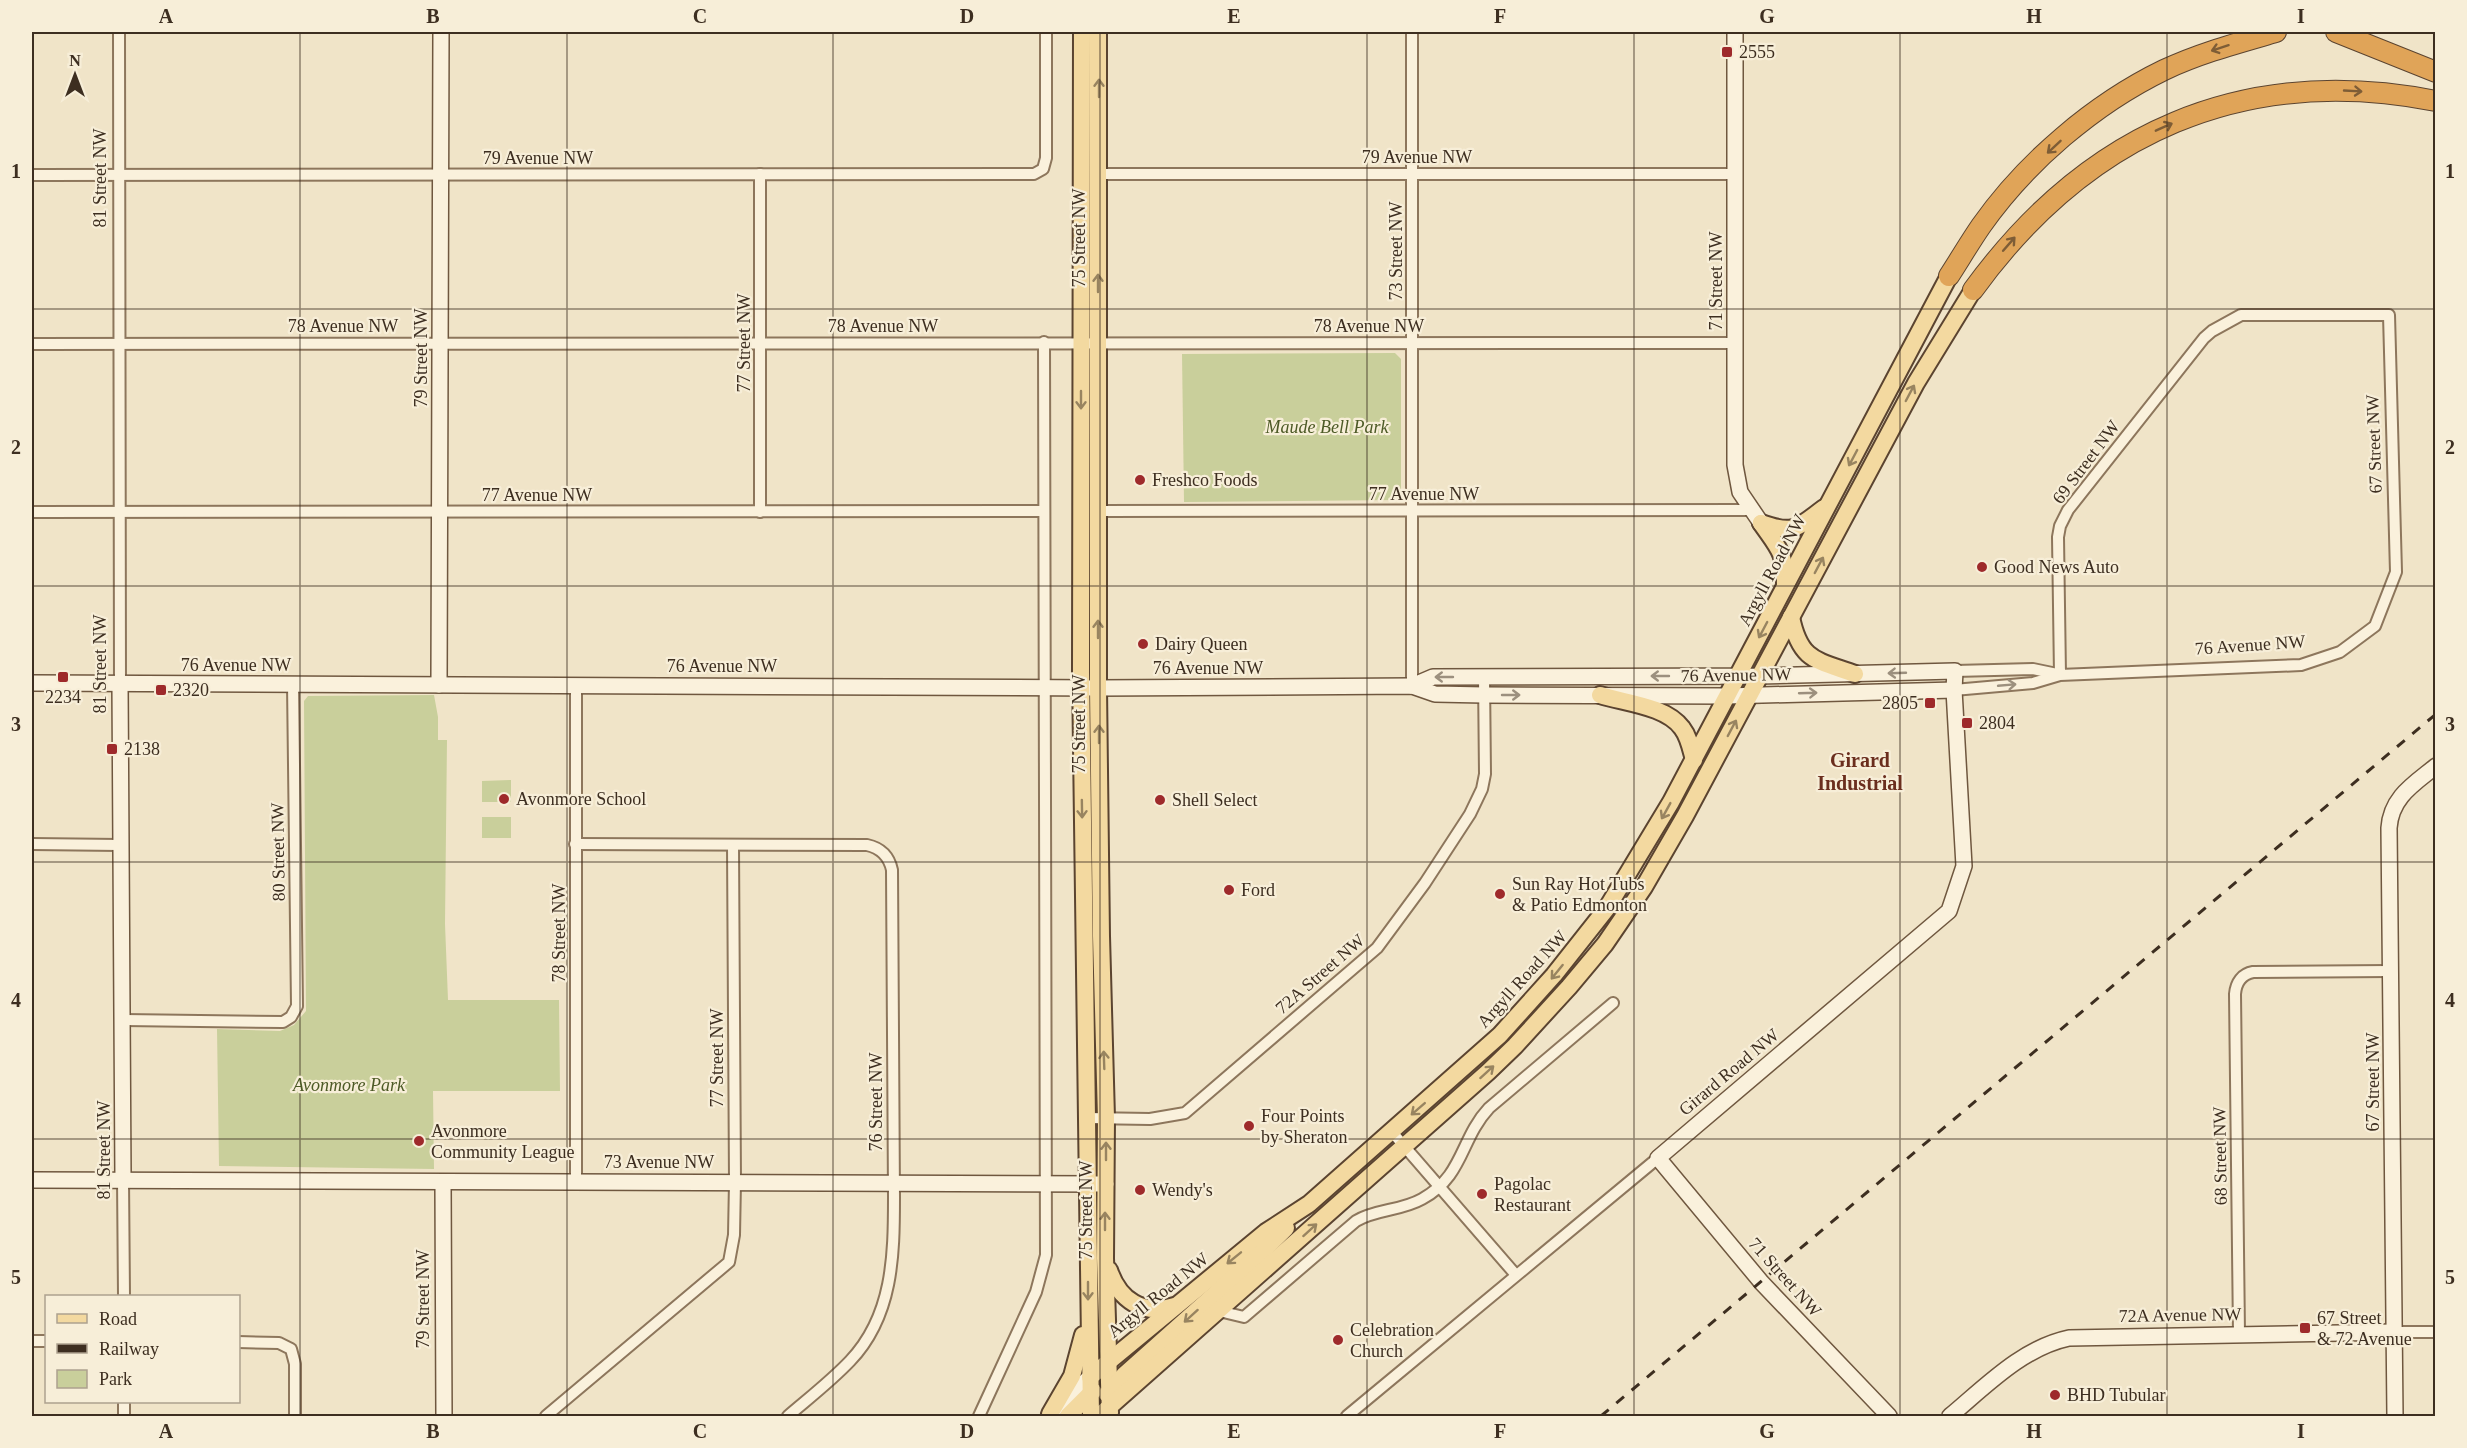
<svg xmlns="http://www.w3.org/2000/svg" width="2467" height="1448" viewBox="0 0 2467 1448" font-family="Georgia,serif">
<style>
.green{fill:#c9cf9b}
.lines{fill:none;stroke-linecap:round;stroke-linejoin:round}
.street-casing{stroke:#8d765c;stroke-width:14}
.secondary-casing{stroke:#6f573f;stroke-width:18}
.primary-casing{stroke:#5b4430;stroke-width:20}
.highway-casing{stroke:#5b4430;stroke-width:22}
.street{stroke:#faf1dc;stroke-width:10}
.secondary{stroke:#faf1dc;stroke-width:15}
.primary{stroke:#f3d9a0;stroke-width:16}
.highway{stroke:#e0a458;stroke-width:20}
.rail{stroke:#3d2e20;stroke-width:3;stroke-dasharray:10 10;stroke-linecap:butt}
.oneway{stroke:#7e5d36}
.oneway2{stroke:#988460}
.oneway3{stroke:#9c907e}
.grid{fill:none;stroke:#3d2e20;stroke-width:1.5;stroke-opacity:0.55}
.poi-dot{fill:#9e2a2b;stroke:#f7eed8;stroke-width:2}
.labels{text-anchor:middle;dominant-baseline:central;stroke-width:4.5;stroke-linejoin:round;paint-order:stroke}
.poi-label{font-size:18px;fill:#3d2e20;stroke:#f7eed8;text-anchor:start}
.street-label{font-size:18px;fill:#3d2e20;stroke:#f7eed8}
.park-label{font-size:18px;font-style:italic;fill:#4d5a26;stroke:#f7eed8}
.neighbourhood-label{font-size:20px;font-weight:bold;fill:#6b2e1e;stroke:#f7eed8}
.neatline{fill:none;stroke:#3d2e20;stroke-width:2}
.grid-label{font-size:20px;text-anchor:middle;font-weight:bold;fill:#3d2e20}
</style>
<rect width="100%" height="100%" fill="#f0e4c8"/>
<g class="green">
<path d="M 1395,353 L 1401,359 L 1401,493 L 1396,500 L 1184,502 L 1182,354 Z"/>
<path d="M 434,695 L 438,717 L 438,740 L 447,740 L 445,924 L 448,1000 L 559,1000 L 560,1091 L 433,1091 L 434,1169 L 219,1166 L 217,1029 L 280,1031 L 294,1025 L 306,1011 L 304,701 L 308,696 Z"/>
<path d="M 511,780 L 511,802 L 482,802 L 482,781 Z"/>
<rect x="482" y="817" width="29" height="21"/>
</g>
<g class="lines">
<g class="street-casing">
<g id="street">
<path d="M 119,32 L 120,684"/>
<path d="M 760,174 L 760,512"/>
<path d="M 1099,174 L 1735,174"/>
<path d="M 32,175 L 1034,174 L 1043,169 L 1046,158 L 1046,32"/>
<path d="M 32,344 L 1735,343"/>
<path d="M 1098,511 L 1750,510"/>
<path d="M 32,512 L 1043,511"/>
<path d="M 1955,671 L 2033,669 L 2057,674"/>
<path d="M 1412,686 L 1412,32"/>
<path d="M 1954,690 L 2033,683 L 2060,675 L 2301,665 L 2340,652 L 2375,626 L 2396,572 L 2389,315 L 2241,315 L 2212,331 L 2204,338 L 2068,510 L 2060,526 L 2058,537 L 2060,675"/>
<path d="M 32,844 L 119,845"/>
<path d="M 575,844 L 867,845 C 881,848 889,856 892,870 L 894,1197 C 894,1256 893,1316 850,1361 C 831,1381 809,1398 788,1416"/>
<path d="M 124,1020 L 283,1022 L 291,1017 L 297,1006 L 293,684"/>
<path d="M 1087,1118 L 1150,1119 L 1185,1113 L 1377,948 L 1425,883 L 1470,814 L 1482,789 L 1485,774 L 1484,677"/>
<path d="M 1392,1132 L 1516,1275"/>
<path d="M 123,1179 L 124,1296"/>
<path d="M 576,1181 L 576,685"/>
<path d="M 1219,1311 L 1244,1317 L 1356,1221 C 1376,1209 1401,1211 1422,1199 C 1464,1176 1460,1139 1489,1108 L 1613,1003"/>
<path d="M 2394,1332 L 2436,1332"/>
<path d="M 2239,1334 L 2235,994 C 2236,982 2242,974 2253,972 L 2390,971"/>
<path d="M 32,1341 L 46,1341"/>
<path d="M 238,1342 L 279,1343 L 291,1349 L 295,1364 L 295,1416"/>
<path d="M 124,1402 L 124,1416"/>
<path d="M 546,1416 L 729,1262 L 734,1235 L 735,1182 L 733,845"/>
<path d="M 979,1416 L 1036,1292 L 1046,1255 L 1044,342"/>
<path d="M 1347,1416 L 1658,1158"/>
</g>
</g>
<g class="secondary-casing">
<g id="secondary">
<path d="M 1735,32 L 1735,465 L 1740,492 L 1761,523"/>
<path d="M 32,683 L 1098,688 L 1412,686 L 1435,694 L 1484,695 L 1727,696 L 1954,690"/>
<path d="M 120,684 L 123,1179"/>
<path d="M 439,685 L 441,32"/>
<path d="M 1412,686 L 1433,677 L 1760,676 L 1955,671 L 1954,690 L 1964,866 L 1949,911 L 1658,1158 L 1762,1283 L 1889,1416"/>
<path d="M 32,1180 L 1106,1184"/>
<path d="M 443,1182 L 444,1416"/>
<path d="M 1056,1408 L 1090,1377"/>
<path d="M 1950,1416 C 1986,1386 2022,1348 2069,1338 L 2394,1332"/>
<path d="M 2395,1416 L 2389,828 C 2391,797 2414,784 2436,766"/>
</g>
</g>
<g class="primary-casing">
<g id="primary">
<path d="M 1082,32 L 1081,673 L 1091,1416"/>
<path d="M 1098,32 L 1098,688 L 1101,936 L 1106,1118 L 1105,1258 L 1110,1413"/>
<path d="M 1761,523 C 1795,535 1797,528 1824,508"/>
<path d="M 1761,523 C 1779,549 1785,552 1785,584"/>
<path d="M 1791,617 C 1800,661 1816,660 1855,674"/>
<path d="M 1600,695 C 1626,703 1666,706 1682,728 C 1689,737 1691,749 1694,760"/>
<path d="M 1109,1270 C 1119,1300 1143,1316 1174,1306"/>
<path d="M 1090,1377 L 1266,1232 L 1309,1204 L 1500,1035 L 1554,975 L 1607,908 L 1671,802 L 1949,276"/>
<path d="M 1107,1394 L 1124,1375 L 1261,1253 L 1286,1228"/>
<path d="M 1050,1414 L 1072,1376 L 1083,1335"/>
<path d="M 1068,1416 L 1093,1391"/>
<path d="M 1099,1416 L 1488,1072 L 1515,1046 L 1569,987 L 1605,944 L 1644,887 L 1685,816 L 1916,383 L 1973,290"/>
</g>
</g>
<g class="highway-casing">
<g id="highway">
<path d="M 2336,32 L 2436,72"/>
<path d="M 1949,276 C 1960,259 1970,242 1981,226 C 2026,162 2094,104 2164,70 C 2200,53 2238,43 2276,32"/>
<path d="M 1973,290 C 2087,133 2243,63 2436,101"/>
</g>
</g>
<use href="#street" class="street"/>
<use href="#secondary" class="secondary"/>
<use href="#primary" class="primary"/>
<use href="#highway" class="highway"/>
<path class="rail" d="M 1601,1416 L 2436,714"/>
</g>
<defs><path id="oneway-shaft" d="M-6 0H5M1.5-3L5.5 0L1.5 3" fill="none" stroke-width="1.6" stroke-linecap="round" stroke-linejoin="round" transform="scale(1.5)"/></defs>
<g class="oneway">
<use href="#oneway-shaft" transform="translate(2220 48) rotate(162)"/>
<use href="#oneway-shaft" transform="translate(2353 91) rotate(3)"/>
<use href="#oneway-shaft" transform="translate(2164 127) rotate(-24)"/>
<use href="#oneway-shaft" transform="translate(2054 147) rotate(137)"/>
<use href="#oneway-shaft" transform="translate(2009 244) rotate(-49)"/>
</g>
<g class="oneway2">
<use href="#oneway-shaft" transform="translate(1099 88) rotate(-90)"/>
<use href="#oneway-shaft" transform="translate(1098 283) rotate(-90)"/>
<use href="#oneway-shaft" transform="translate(1910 393) rotate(-62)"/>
<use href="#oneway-shaft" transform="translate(1081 400) rotate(90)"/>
<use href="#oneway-shaft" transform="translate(1853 458) rotate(118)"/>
<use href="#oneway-shaft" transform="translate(1819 565) rotate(-62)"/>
<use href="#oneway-shaft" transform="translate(1098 629) rotate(-90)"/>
<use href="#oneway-shaft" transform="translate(1763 630) rotate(118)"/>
<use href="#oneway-shaft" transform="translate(1732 728) rotate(-62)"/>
<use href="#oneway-shaft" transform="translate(1099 734) rotate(-90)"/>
<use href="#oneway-shaft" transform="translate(1082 809) rotate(89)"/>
<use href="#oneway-shaft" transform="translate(1666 811) rotate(119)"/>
<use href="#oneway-shaft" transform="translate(1557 972) rotate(129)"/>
<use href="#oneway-shaft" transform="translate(1104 1060) rotate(-92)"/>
<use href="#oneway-shaft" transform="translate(1487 1072) rotate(-42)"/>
<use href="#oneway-shaft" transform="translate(1418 1109) rotate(139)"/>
<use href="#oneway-shaft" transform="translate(1106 1151) rotate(-90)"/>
<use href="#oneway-shaft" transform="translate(1105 1221) rotate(-90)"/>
<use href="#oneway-shaft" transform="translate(1310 1230) rotate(-42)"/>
<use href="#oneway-shaft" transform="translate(1234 1258) rotate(141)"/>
<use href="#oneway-shaft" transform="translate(1088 1291) rotate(90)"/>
<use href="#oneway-shaft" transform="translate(1191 1316) rotate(138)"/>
</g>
<g class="oneway3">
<use href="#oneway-shaft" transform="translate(1897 673) rotate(178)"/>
<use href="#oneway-shaft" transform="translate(1660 676) rotate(180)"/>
<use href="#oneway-shaft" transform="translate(1444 677) rotate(180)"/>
<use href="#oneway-shaft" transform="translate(2007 685) rotate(-5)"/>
<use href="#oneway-shaft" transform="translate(1808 693) rotate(-2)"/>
<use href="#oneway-shaft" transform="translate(1511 695)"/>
</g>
<path class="grid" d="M 300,32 L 300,1416M 567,32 L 567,1416M 833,32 L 833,1416M 1100,32 L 1100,1416M 1367,32 L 1367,1416M 1634,32 L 1634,1416M 1900,32 L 1900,1416M 2167,32 L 2167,1416M 32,309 L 2436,309M 32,586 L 2436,586M 32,862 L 2436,862M 32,1139 L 2436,1139"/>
<g class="poi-dot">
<rect x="1721" y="46" width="12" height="12" rx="3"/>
<circle cx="1140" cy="480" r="6"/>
<circle cx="1982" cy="567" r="6"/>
<circle cx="1143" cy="644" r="6"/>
<rect x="57" y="671" width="12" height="12" rx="3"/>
<rect x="155" y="684" width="12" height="12" rx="3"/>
<rect x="1924" y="697" width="12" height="12" rx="3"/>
<rect x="1961" y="717" width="12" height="12" rx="3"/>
<rect x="106" y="743" width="12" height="12" rx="3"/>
<circle cx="504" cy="799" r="6"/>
<circle cx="1160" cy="800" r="6"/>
<circle cx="1229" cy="890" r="6"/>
<circle cx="1500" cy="894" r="6"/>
<circle cx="1249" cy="1126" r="6"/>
<circle cx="419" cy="1141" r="6"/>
<circle cx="1140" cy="1190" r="6"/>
<circle cx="1482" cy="1194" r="6"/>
<rect x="2299" y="1322" width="12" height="12" rx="3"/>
<circle cx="1338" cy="1340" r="6"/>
<circle cx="2055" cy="1395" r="6"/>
</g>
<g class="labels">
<g class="poi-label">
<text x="1739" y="52">2555</text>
<text x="1152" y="480">Freshco Foods</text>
<text x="1994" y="567">Good News Auto</text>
<text x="1155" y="644">Dairy Queen</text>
<text x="173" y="690">2320</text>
<text x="63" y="697" text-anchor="middle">2234</text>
<text x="1918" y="703" text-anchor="end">2805</text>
<text x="1979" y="723">2804</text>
<text x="124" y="749">2138</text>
<text x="516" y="799">Avonmore School</text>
<text x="1172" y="800">Shell Select</text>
<text x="1512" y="884">Sun Ray Hot Tubs<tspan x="1512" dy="21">&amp; Patio Edmonton</tspan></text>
<text x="1241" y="890">Ford</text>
<text x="1261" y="1116">Four Points<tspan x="1261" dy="21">by Sheraton</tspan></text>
<text x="431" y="1131">Avonmore<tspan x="431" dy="21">Community League</tspan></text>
<text x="1494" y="1184">Pagolac<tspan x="1494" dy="21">Restaurant</tspan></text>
<text x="1152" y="1190">Wendy's</text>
<text x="2317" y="1318">67 Street<tspan x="2317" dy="21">&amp; 72 Avenue</tspan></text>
<text x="1350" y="1330">Celebration<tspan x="1350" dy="21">Church</tspan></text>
<text x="2067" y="1395">BHD Tubular</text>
</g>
<g class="street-label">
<text x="1417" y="157">79 Avenue NW</text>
<text x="538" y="158">79 Avenue NW</text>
<text transform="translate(100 178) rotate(-90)">81 Street NW</text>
<text transform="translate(1079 238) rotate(-90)">75 Street NW</text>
<text transform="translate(1396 251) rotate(-90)">73 Street NW</text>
<text transform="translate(1716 281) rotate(-90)">71 Street NW</text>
<text x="343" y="326">78 Avenue NW</text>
<text x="883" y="326">78 Avenue NW</text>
<text x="1369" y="326">78 Avenue NW</text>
<text transform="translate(744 343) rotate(-90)">77 Street NW</text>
<text transform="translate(421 358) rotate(-90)">79 Street NW</text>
<text transform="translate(2374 444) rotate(-92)">67 Street NW</text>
<text transform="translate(2086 462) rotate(-53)">69 Street NW</text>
<text x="1424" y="494">77 Avenue NW</text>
<text x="537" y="495">77 Avenue NW</text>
<text transform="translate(1772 570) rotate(-62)">Argyll Road NW</text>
<text transform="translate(2250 645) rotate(-4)">76 Avenue NW</text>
<text transform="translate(100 664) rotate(-90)">81 Street NW</text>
<text x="236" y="665">76 Avenue NW</text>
<text x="722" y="666">76 Avenue NW</text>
<text x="1208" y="668">76 Avenue NW</text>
<text transform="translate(1736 675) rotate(-1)">76 Avenue NW</text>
<text transform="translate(1079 724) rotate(-90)">75 Street NW</text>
<text transform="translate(278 852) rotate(-91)">80 Street NW</text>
<text transform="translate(559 933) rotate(-90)">78 Street NW</text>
<text transform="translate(1320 974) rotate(-41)">72A Street NW</text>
<text transform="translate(1522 979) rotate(-48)">Argyll Road NW</text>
<text transform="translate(717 1058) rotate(-90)">77 Street NW</text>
<text transform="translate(1729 1072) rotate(-40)">Girard Road NW</text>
<text transform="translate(2373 1082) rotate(-90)">67 Street NW</text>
<text transform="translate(876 1102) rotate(-90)">76 Street NW</text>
<text transform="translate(104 1150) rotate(-90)">81 Street NW</text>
<text transform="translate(2220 1156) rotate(-91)">68 Street NW</text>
<text x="659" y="1162">73 Avenue NW</text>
<text transform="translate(1086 1210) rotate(-90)">75 Street NW</text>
<text transform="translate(1785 1277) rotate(48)">71 Street NW</text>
<text transform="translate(1158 1295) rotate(-39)">Argyll Road NW</text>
<text transform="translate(423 1299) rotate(-90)">79 Street NW</text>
<text transform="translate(2180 1315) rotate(-1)">72A Avenue NW</text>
</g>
<g class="park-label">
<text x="1327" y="427">Maude Bell Park</text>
<text x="349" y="1085">Avonmore Park</text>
</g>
<g class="neighbourhood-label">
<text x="1860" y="760">Girard<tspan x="1860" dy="23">Industrial</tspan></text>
</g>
</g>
<rect width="2467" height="1448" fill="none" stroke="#f7eed8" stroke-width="66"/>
<rect x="45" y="1295" width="195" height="108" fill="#f7eed8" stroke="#ada18e" stroke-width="1.5"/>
<rect x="57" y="1314" width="30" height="9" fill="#f3d9a0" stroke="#ada18e" stroke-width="1.5"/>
<text x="99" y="1325" font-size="18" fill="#3d2e20">Road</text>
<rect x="57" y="1344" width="30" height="9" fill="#3d2e20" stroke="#ada18e" stroke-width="1.5"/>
<text x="99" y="1355" font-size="18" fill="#3d2e20">Railway</text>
<rect x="57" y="1370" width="30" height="18" fill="#c9cf9b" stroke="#ada18e" stroke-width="1.5"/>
<text x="99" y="1385" font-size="18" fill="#3d2e20">Park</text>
<g transform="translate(75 75)" stroke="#f7eed8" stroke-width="4.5" paint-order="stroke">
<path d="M0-4.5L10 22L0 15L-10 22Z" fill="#3d2e20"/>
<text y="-9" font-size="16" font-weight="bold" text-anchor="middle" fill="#3d2e20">N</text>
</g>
<rect x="33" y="33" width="2401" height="1382" class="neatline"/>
<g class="grid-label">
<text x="166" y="23">A</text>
<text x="433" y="23">B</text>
<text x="700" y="23">C</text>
<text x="967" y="23">D</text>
<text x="1234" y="23">E</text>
<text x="1500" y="23">F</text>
<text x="1767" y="23">G</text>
<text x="2034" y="23">H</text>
<text x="2301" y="23">I</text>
<text x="16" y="178">1</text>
<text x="2450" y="178">1</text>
<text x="16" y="454">2</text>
<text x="2450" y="454">2</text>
<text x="16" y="731">3</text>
<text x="2450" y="731">3</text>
<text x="16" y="1007">4</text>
<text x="2450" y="1007">4</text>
<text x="16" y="1284">5</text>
<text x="2450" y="1284">5</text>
<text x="166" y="1438">A</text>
<text x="433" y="1438">B</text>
<text x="700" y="1438">C</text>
<text x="967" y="1438">D</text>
<text x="1234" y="1438">E</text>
<text x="1500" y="1438">F</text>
<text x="1767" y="1438">G</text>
<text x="2034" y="1438">H</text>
<text x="2301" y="1438">I</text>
</g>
</svg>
